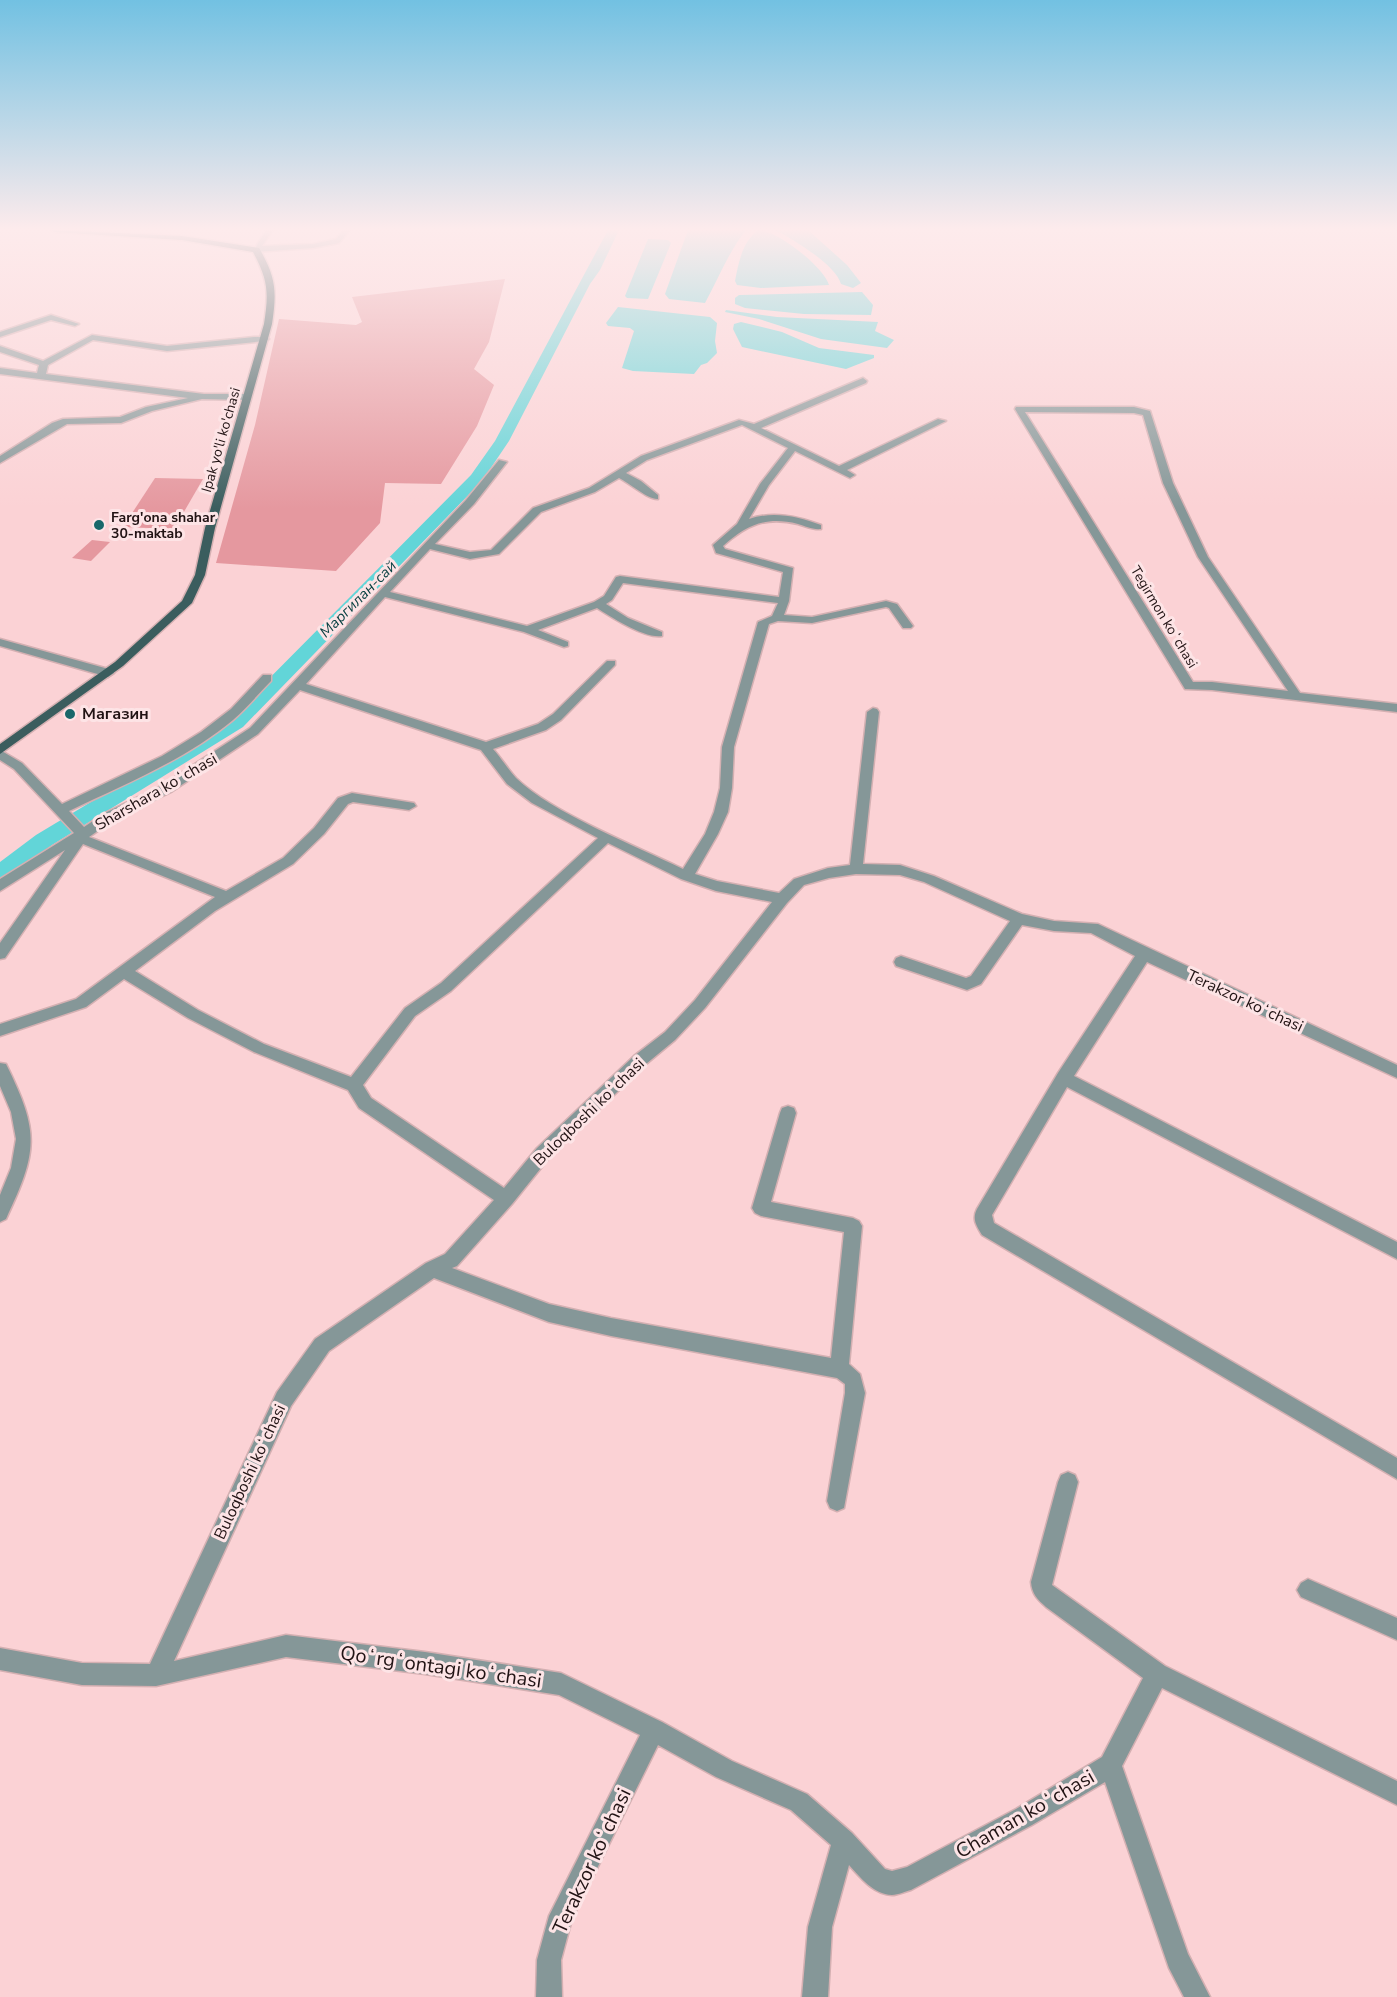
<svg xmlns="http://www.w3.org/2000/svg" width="1397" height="1997" viewBox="0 0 1397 1997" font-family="'Nunito Sans',sans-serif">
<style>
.green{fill:#e5989f}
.water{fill:#62d5d8}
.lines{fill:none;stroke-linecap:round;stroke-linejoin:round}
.river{fill:#62d5d8;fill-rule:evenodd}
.minor-casing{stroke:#d4b0b2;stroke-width:3}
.major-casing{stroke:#d4b0b2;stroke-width:3}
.minor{fill:#859798;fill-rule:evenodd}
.major{fill:#3b5d5e;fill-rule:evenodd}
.poi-dot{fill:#19676a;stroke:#fde4e6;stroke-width:2}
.labels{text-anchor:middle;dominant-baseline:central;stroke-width:6;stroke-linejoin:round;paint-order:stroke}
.far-street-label{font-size:14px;fill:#211314;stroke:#fde4e6}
.far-poi-label{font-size:14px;font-weight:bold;fill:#211314;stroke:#fde4e6;text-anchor:start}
.far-water-label{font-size:15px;font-style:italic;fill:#094142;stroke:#fde4e6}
.poi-label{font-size:16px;font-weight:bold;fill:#211314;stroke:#fde4e6;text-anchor:start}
.street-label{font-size:16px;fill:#211314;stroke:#fde4e6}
.near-street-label{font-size:20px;fill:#211314;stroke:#fde4e6}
</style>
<rect width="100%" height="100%" fill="#fbd2d5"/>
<g class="green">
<path d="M 505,279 L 489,342 L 474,369 L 494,385 L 477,426 L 441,484 L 385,483 L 380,523 L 336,571 L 216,563 L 255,425 L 279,319 L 356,325 L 362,322 L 352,297 Z"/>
<path d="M 155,478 L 203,479 L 174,529 L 123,527 Z"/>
<path d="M 92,540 L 110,542 L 91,561 L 72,558 Z"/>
</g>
<g class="water">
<path d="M 688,230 L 746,230 C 729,251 718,279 705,303 L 669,299 L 665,294 Z"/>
<path d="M 758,230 C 777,230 824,267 829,285 L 761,288 L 737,285 L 735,281 C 739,261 742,243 758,230 Z"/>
<path d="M 775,230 L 808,230 L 847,265 L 861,283 L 853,288 L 841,284 C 836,265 793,239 775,230 Z"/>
<path d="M 648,239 L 668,240 L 671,243 L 648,299 L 627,298 L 625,296 Z"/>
<path d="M 862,292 L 873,305 L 871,315 L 804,314 L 745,308 L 735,304 L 735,298 L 739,295 Z"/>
<path d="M 618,307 L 710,317 L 717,323 L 715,341 L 717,353 L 707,363 L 701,365 L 694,374 L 633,371 L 622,368 L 634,331 L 630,328 L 608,326 L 606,323 Z"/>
<path d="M 726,310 L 777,317 L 878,322 L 875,331 L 894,340 L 887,348 L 821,339 L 759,319 L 725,312 Z"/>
<path d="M 741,322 L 782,332 L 819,348 L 874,355 L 874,358 L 846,369 L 742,347 L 733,329 L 734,324 Z"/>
</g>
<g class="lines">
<path class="river" d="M 608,230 L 619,230 L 600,270 L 590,284 L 509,441 L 482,481 L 243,727 L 52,845 L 8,879 L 0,881 L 0,862 L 36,835 L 229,719 L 471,475 L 495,441 Z"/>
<g class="minor-casing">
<g id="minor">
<path d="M 266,230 L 273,230 L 262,246 L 313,244 L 336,239 L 343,230 L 350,230 L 339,243 L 313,248 L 253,252 Z"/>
<path d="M 51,315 L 79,324 L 75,326 L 51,320 L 0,337 L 0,332 Z"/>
<path d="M 92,335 L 167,346 L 254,337 L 265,337 L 269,339 L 265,341 L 167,351 L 93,340 L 48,365 L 46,374 L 204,394 L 247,394 L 251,397 L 247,400 L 202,399 L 152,411 L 121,423 L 67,424 L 0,463 L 0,456 L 52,423 L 63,419 L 120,417 L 146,407 L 188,398 L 0,374 L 0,368 L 37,373 L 39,365 L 0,352 L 0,346 L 43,361 Z"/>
<path d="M 863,378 L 867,381 L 866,383 L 761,428 L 839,466 L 938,419 L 946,421 L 847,470 L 855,475 L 850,478 L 795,451 L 769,485 L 749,519 C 773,511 797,516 821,525 L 821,529 C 813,530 805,526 798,524 C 766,516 746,525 723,546 L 725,549 L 793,568 L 789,601 L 784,615 L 812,617 L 886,601 L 897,604 L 913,626 L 911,628 L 903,628 L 889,608 L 886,607 L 812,623 L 778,621 L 769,624 L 734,747 L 732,788 L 728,812 L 718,834 L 695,874 L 717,881 L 779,893 L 794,879 L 828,868 L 850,865 L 867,712 L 873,708 L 877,709 L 879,712 L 863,864 L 900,865 L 934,876 L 1022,914 L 1054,921 L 1098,924 L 1397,1065 L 1397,1078 L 1147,962 L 1074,1076 L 1397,1242 L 1397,1259 L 1067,1087 L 992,1215 L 994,1223 L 1397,1458 L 1397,1479 L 982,1235 C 976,1225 972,1219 977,1209 L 1058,1073 L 1135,956 L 1091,933 L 1054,931 L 1022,925 L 981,984 L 967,990 L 896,966 L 894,962 L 896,958 L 901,956 L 966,978 L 971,976 L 1010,921 L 924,882 L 900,875 L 856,874 L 829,878 L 804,885 L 787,903 L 705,1008 L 675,1040 L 646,1064 L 549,1158 L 512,1204 L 457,1266 L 452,1268 L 549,1304 L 611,1318 L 831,1358 L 844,1232 L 761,1216 L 755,1213 L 752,1208 L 780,1113 L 782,1108 L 788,1106 L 794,1108 L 796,1113 L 771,1202 L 853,1218 L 859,1221 L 862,1226 L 849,1364 L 860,1374 L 865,1393 L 844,1508 L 837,1511 L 830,1508 L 827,1501 L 845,1393 L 845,1384 L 837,1378 L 611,1336 L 549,1322 L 434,1278 L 329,1351 L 291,1406 L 174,1661 L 286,1635 L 425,1652 L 561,1673 L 662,1722 L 732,1761 L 807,1794 L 852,1833 L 885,1869 L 892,1871 L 907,1867 L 1016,1809 L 1102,1757 L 1143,1678 L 1046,1607 C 1037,1599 1032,1594 1031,1582 L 1058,1482 L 1061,1475 L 1068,1472 L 1075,1475 L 1078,1482 L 1052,1585 L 1165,1666 L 1397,1781 L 1397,1805 L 1162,1688 L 1122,1766 L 1188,1954 L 1210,1997 L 1184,1997 L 1169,1968 L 1105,1782 L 1032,1825 L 911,1890 C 906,1891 898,1895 892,1895 C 873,1894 861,1878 849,1865 L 832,1927 L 828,1997 L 802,1997 L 808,1927 L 831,1845 L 791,1810 L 716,1777 L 658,1745 L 572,1919 L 561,1960 L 562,1997 L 536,1997 L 537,1960 L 549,1916 L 640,1735 L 559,1695 L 425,1674 L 286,1657 L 156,1686 L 82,1685 L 0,1670 L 0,1648 L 82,1663 L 150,1664 L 277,1392 L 315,1339 L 426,1263 L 445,1254 L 494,1200 L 359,1108 L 348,1090 L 254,1052 L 188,1018 L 124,979 L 86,1007 L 0,1036 L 0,1024 L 76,999 L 215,897 L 83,844 L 5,958 L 0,959 L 0,943 L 65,850 L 0,891 L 0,879 L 74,833 L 14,769 L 0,760 L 0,750 L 22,763 L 62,804 L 162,756 L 201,732 L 231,709 L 263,675 L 271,675 L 271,681 C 258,694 247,708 233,720 C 185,760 125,784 69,811 L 84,827 L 105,813 L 161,786 L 250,728 L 466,500 L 499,460 L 507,462 L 474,504 L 435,544 L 470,552 L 491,550 L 533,508 L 589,488 L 641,456 L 739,420 L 754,424 ZM 742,425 L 788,448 L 760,484 L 737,524 L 713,545 L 716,553 L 783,572 L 779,597 L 620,576 L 616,577 L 604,596 L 594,602 L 527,626 L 390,592 L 430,549 L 470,559 L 499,554 L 541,512 L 595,492 L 619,478 C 629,483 649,500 658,499 L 658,495 L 641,481 L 626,473 L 647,460 ZM 623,583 L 778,603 L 772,616 L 758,622 L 722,747 L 720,788 L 714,812 L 705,834 L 683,869 C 636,846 552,813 516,778 C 508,769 501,758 493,749 L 546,730 L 561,720 L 615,665 L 615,661 L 607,661 L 553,714 L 538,724 L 486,742 L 306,684 L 385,597 L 524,632 L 564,647 L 568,646 L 568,642 L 538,630 L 597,608 C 611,617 645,639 662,636 L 662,632 L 628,618 L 606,604 L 612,600 ZM 300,690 L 481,750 L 507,784 L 532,803 L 598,838 L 441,983 L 405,1008 L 351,1077 L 264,1044 L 198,1010 L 135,971 L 215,911 L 293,864 L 324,834 L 348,804 L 353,802 L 409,810 L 416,806 L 414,803 L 352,793 L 338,798 L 314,828 L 283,858 L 226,891 L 89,837 L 115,819 L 171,792 L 258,734 ZM 608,843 L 681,879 L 716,891 L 772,902 L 695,1000 L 665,1032 L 634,1056 L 537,1148 L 504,1188 L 371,1098 L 363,1085 L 415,1016 L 451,991 Z"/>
<path d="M 1016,407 L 1134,407 L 1150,411 L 1173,483 L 1208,557 L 1300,693 L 1397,704 L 1397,712 L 1212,690 L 1185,689 L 1015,409 ZM 1025,412 L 1134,413 L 1143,415 L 1163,483 L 1198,557 L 1288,691 L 1212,682 L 1193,682 Z"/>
<path d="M 0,639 L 112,670 L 114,673 L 108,677 L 0,646 Z"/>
<path d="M 0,1063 L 6,1064 C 40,1133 38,1151 6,1219 L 0,1222 L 0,1195 L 11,1168 L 16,1139 L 11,1112 L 0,1086 Z"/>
<path d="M 1308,1579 L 1397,1618 L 1397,1640 L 1301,1597 L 1297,1590 L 1301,1583 Z"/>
</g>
</g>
<g class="major-casing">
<path id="major" d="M 51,230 L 182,236 L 259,248 C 276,277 277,291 272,324 L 215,528 L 205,575 L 192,603 L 123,666 L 0,754 L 0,744 L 115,662 L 182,601 L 195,575 L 205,528 L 264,324 C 269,292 268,280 253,252 L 182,240 L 55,232 Z"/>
</g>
<use href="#minor" class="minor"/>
<use href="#major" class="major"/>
</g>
<linearGradient id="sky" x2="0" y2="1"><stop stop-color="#72c1e2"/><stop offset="0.45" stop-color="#fdebec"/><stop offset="1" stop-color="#fdebec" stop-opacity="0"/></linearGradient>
<rect width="1397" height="509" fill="url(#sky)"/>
<g class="poi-dot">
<circle cx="99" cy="525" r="6"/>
<circle cx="70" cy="714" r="6"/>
</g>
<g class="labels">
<g class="far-street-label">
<text transform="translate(221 440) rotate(-74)">Ipak yo'li ko'chasi</text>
<text transform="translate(1164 617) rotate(59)">Tegirmon koʻchasi</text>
</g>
<g class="far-poi-label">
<text x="111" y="517">Farg'ona shahar<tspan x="111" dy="16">30-maktab</tspan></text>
</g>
<g class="far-water-label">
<text transform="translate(358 599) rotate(-45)">Маргилан-сай</text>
</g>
<g class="poi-label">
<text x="82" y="714">Магазин</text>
</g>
<g class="street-label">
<text transform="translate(156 792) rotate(-30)">Sharshara koʻchasi</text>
<text transform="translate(1245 1001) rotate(25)">Terakzor koʻchasi</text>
<text transform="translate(589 1112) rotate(-44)">Buloqboshi koʻchasi</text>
<text transform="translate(250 1472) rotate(-65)">Buloqboshi koʻchasi</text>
</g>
<g class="near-street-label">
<text transform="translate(441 1667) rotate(8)">Qoʻrgʻontagi koʻchasi</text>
<text transform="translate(1025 1814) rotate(-30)">Chaman koʻchasi</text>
<text transform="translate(592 1861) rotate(-65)">Terakzor koʻchasi</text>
</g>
</g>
</svg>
